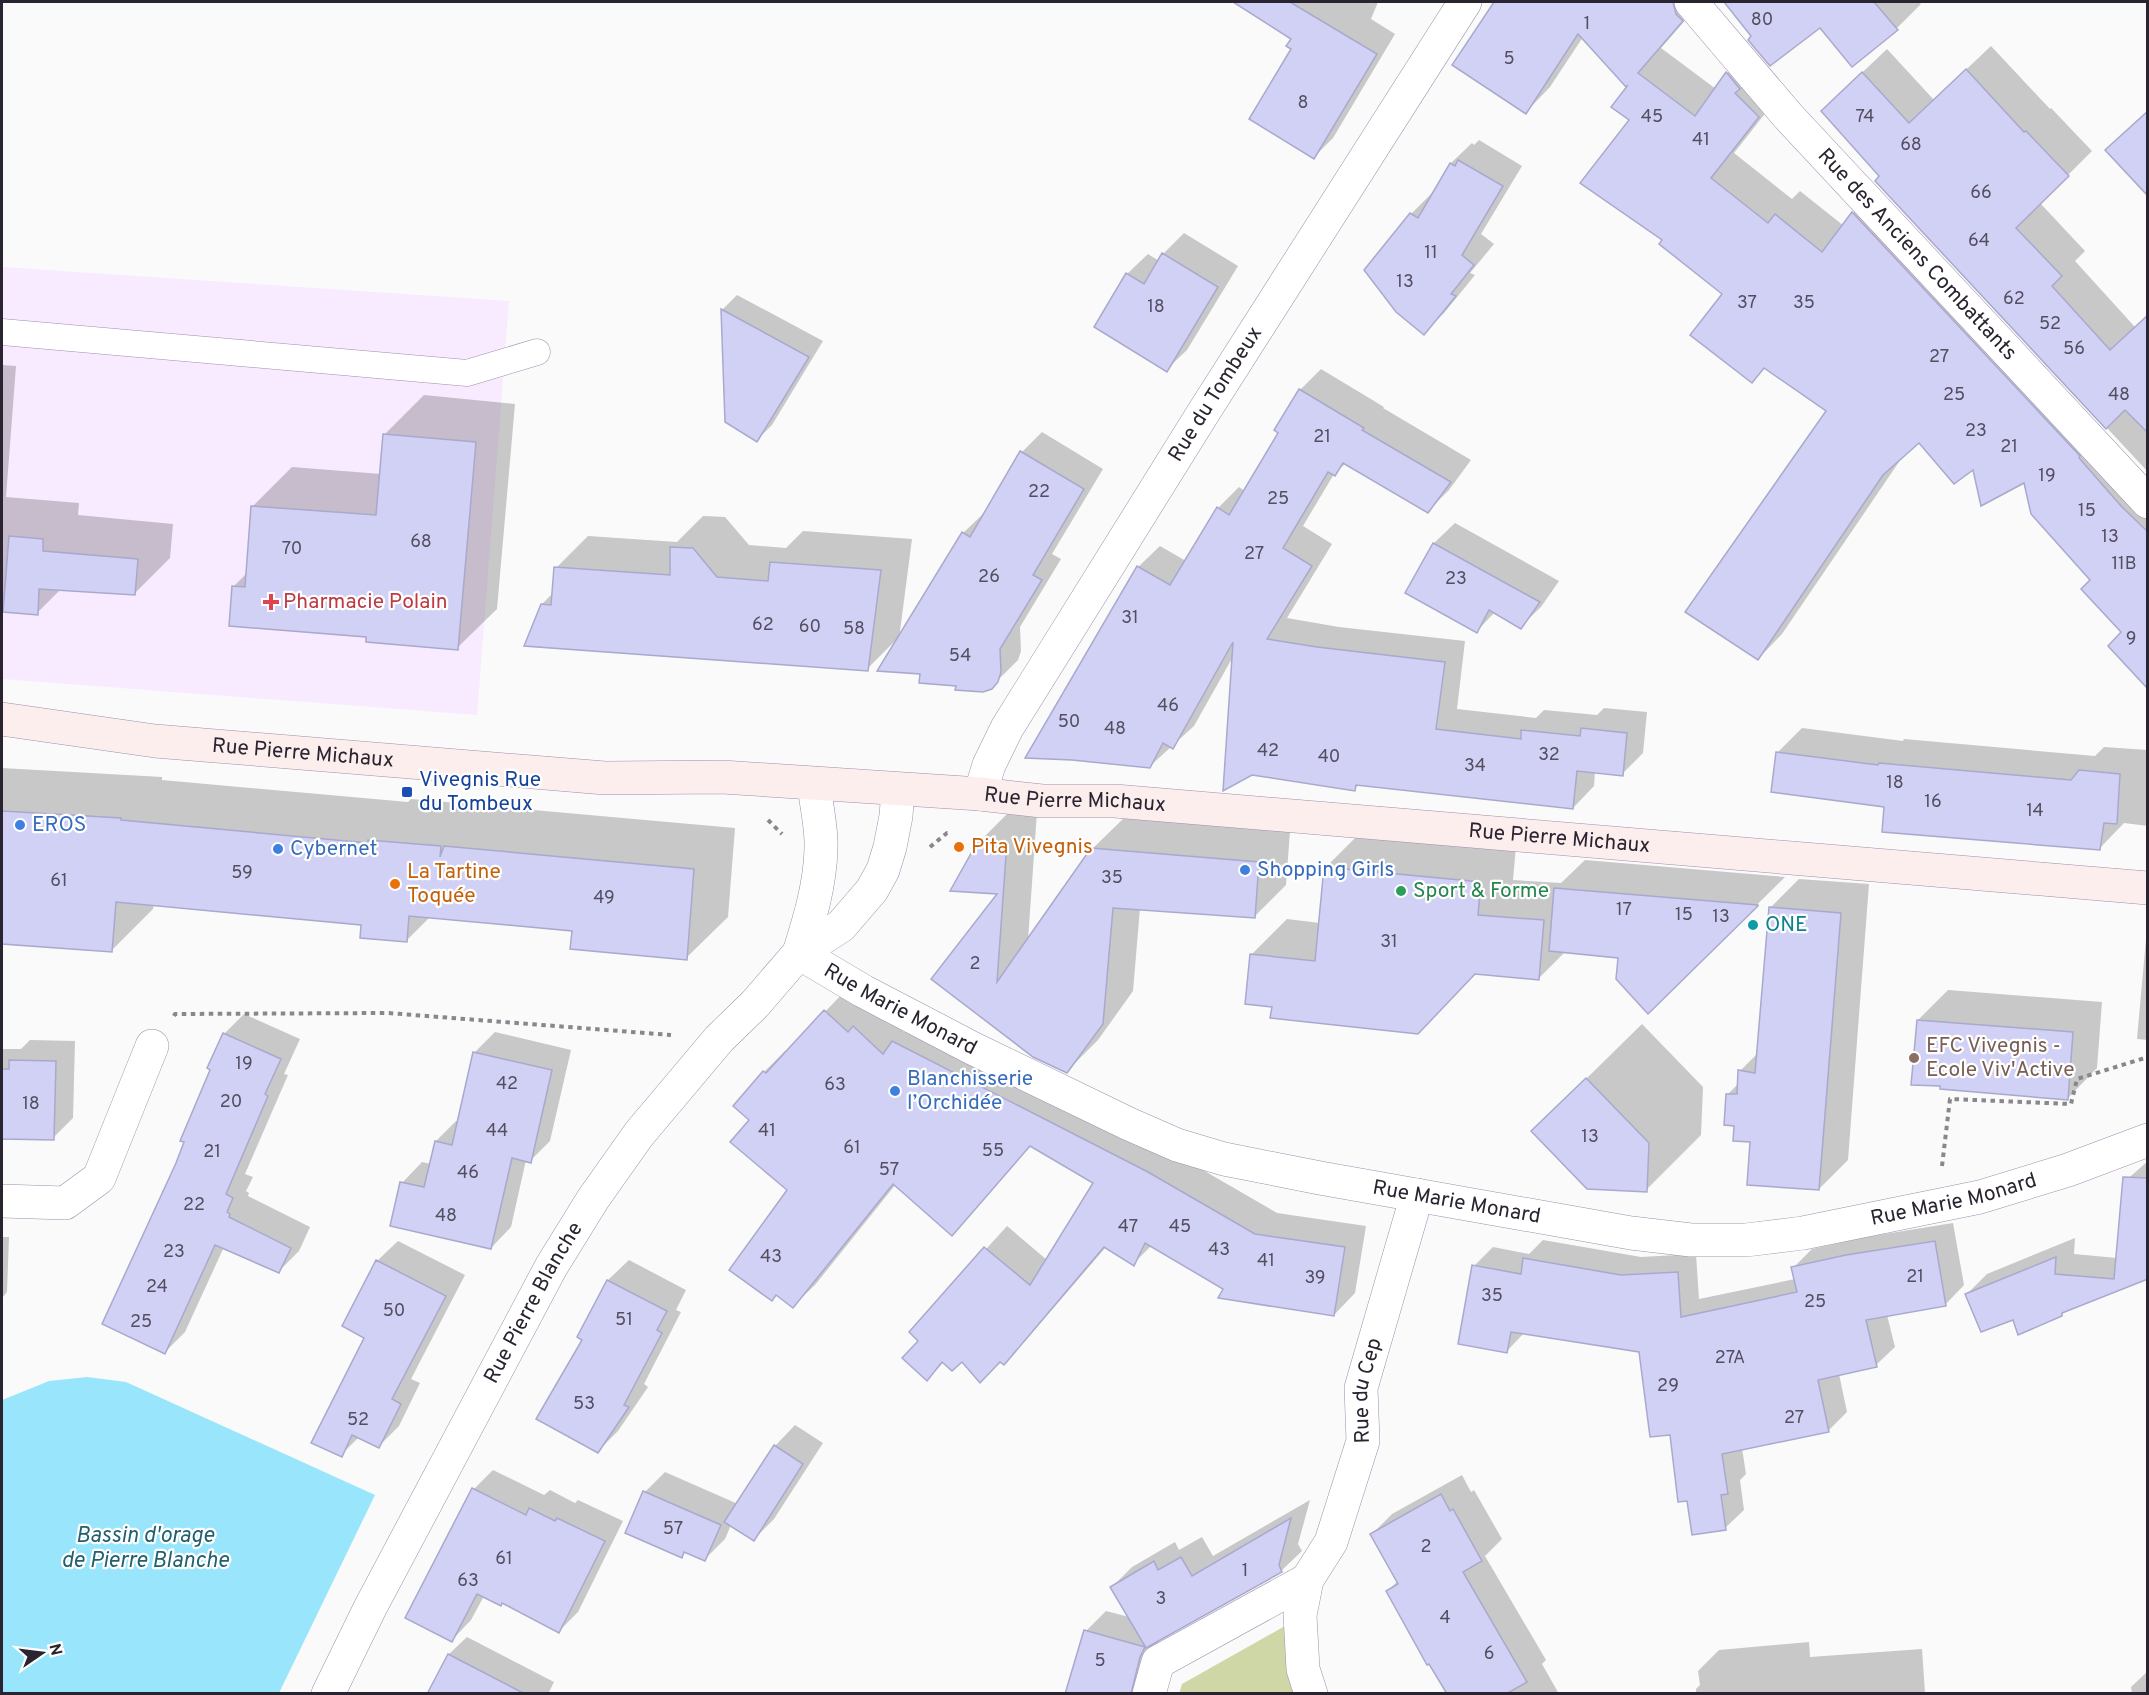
<svg xmlns="http://www.w3.org/2000/svg" width="2149" height="1695" viewBox="0 0 2149 1695" font-family="Overpass,sans-serif">
<style>
.commercial{fill:#f8ebff}
.green{fill:#d0d7a7}
.water{fill:#99e6fc}
.shadow{fill:#0003}
.building{fill:#d0d1f5;stroke:#a8a9cc;stroke-width:1.5}
.lines{fill:none;stroke-linecap:round;stroke-linejoin:round}
.lane-casing{stroke:#9e8eae;stroke-width:27}
.street-casing{stroke:#9e8eae;stroke-width:34}
.secondary-casing{stroke:#9e8eae;stroke-width:34}
.path{stroke:#8a868d;stroke-width:4;stroke-dasharray:4.5 4.5;stroke-linecap:butt}
.lane{stroke:#fff;stroke-width:26}
.street{stroke:#fff;stroke-width:33}
.secondary{stroke:#fdeeee;stroke-width:33}
.health-dot{fill:#e0444e;stroke:#fff;stroke-width:2}
.transit-dot{fill:#1a4fb4;stroke:#fff;stroke-width:2}
.shop-dot{fill:#3f7fe0;stroke:#fff;stroke-width:2}
.food-dot{fill:#e8710a;stroke:#fff;stroke-width:2}
.leisure-dot{fill:#2e9e5b;stroke:#fff;stroke-width:2}
.culture-dot{fill:#0f9aa8;stroke:#fff;stroke-width:2}
.education-dot{fill:#8d6e63;stroke:#fff;stroke-width:2}
.labels{text-anchor:middle;dominant-baseline:central;stroke-width:4.5;stroke-linejoin:round;paint-order:stroke}
.number-label{font-size:18px;fill:#544e61}
.street-label{font-size:21px;fill:#2a2330;stroke:#fff}
.health-label{font-size:21px;fill:#be3a42;stroke:#fff;text-anchor:start}
.transit-label{font-size:21px;fill:#164399;stroke:#fff;text-anchor:start}
.shop-label{font-size:21px;fill:#366cbe;stroke:#fff;text-anchor:start}
.food-label{font-size:21px;fill:#c56008;stroke:#fff;text-anchor:start}
.leisure-label{font-size:21px;fill:#27864d;stroke:#fff;text-anchor:start}
.culture-label{font-size:21px;fill:#0d838f;stroke:#fff;text-anchor:start}
.education-label{font-size:21px;fill:#785e54;stroke:#fff;text-anchor:start}
.water-label{font-size:22px;font-style:italic;fill:#22606f;stroke:#fff}
</style>
<rect width="100%" height="100%" fill="#fafafa"/>
<path class="commercial" d="M 2,267 L 509,301 L 477,715 L 2,679 Z"/>
<path class="green" d="M 1285,1626 L 1296,1693 L 1179,1694 L 1182,1684 Z"/>
<path class="water" d="M 87,1377 L 126,1382 L 375,1495 L 279,1693 L 2,1693 L 2,1400 L 49,1381 Z"/>
<g class="shadow">
<path d="M 1236,2 L 1378,2 L 1371,19 L 1395,34 L 1333,138 L 1314,157 L 1293,38 Z"/>
<path d="M 1495,2 L 1701,2 L 1661,48 L 1716,89 L 1727,73 L 1751,49 L 1782,92 L 1734,153 L 1792,199 L 1800,191 L 1844,226 L 1853,213 L 1877,189 L 2148,479 L 2148,687 L 2123,632 L 2092,580 L 2025,481 L 1974,467 L 1919,441 L 1903,456 L 1782,634 L 1758,659 L 1828,410 L 1766,367 L 1752,381 L 1724,293 L 1665,240 L 1631,120 L 1633,81 L 1583,37 L 1550,87 L 1526,112 L 1454,65 Z"/>
<path d="M 1726,2 L 1918,2 L 1921,4 L 1897,28 L 1820,26 L 1753,36 Z"/>
<path d="M 1991,46 L 2050,109 L 2051,108 L 2092,151 L 2040,203 L 2085,251 L 2075,261 L 2135,327 L 2148,315 L 2148,472 L 1877,181 L 1881,176 L 1847,87 L 1887,49 L 1934,100 Z"/>
<path d="M 1479,140 L 1522,166 L 1481,234 L 1494,244 L 1470,273 L 1475,275 L 1444,313 L 1424,333 L 1365,270 L 1411,214 L 1432,193 L 1433,195 L 1451,163 L 1472,143 L 1474,145 Z"/>
<path d="M 1184,233 L 1238,266 L 1187,350 L 1166,370 L 1127,274 L 1148,254 L 1159,261 L 1164,253 Z"/>
<path d="M 737,295 L 823,341 L 772,425 L 757,440 L 722,310 Z"/>
<path d="M 2,365 L 16,366 L 6,497 L 79,503 L 78,515 L 173,524 L 170,558 L 134,594 L 61,589 L 37,613 L 2,610 Z"/>
<path d="M 1321,369 L 1384,407 L 1383,408 L 1471,460 L 1449,490 L 1428,511 L 1346,463 L 1334,474 L 1303,526 L 1332,544 L 1287,618 L 1339,627 L 1465,641 L 1457,709 L 1536,718 L 1544,710 L 1597,715 L 1604,708 L 1647,712 L 1643,753 L 1622,774 L 1595,771 L 1594,786 L 1573,808 L 1360,784 L 1354,789 L 1234,655 L 1194,726 L 1149,767 L 1072,759 L 1027,757 L 1138,567 L 1160,546 L 1186,561 L 1218,508 L 1239,487 L 1245,491 L 1280,432 L 1300,390 Z"/>
<path d="M 424,395 L 515,404 L 497,609 L 457,648 L 368,635 L 233,587 L 248,572 L 253,506 L 292,467 L 381,474 L 384,435 Z"/>
<path d="M 1042,432 L 1103,469 L 1052,554 L 1061,559 L 1020,627 L 1021,651 L 1018,660 L 991,687 L 957,684 L 922,673 L 897,639 L 867,669 L 542,604 L 553,593 L 556,568 L 588,536 L 677,542 L 703,516 L 725,517 L 749,545 L 786,548 L 803,531 L 912,539 L 899,639 L 963,533 L 984,513 L 986,514 L 1022,452 Z"/>
<path d="M 1455,523 L 1559,581 L 1541,607 L 1520,627 L 1495,612 L 1477,631 L 1407,592 L 1434,543 Z"/>
<path d="M 1802,728 L 1903,741 L 1904,739 L 2095,756 L 2104,747 L 2148,750 L 2148,826 L 2124,823 L 2100,848 L 1886,805 L 1777,753 Z"/>
<path d="M 2,768 L 162,777 L 162,780 L 408,802 L 411,799 L 482,805 L 481,812 L 487,806 L 735,828 L 728,917 L 686,958 L 574,930 L 430,917 L 407,940 L 363,923 L 154,904 L 153,909 L 112,950 L 2,943 Z"/>
<path d="M 1011,810 L 1037,812 L 1028,940 L 1092,849 L 1124,818 L 1290,831 L 1286,885 L 1254,917 L 1140,908 L 1133,991 L 1098,1040 L 1067,1071 L 933,979 L 1000,893 L 979,842 Z"/>
<path d="M 1361,832 L 1516,846 L 1513,880 L 1561,883 L 1585,860 L 1785,877 L 1648,1012 L 1619,956 L 1566,951 L 1539,978 L 1475,973 L 1273,1005 L 1251,955 L 1287,919 L 1320,923 L 1325,868 Z"/>
<path d="M 1799,879 L 1869,884 L 1848,1160 L 1819,1189 L 1752,1140 L 1735,1125 L 1728,1094 L 1739,1083 L 1740,1071 L 1759,1052 L 1770,908 Z"/>
<path d="M 2148,937 L 2148,1040 L 2137,1039 L 2146,939 Z"/>
<path d="M 847,989 L 875,1006 L 904,1032 L 915,1021 L 1170,1151 L 1277,1213 L 1366,1226 L 1355,1293 L 1334,1315 L 1225,1289 L 1152,1245 L 1133,1264 L 1106,1247 L 1025,1341 L 1004,1363 L 1000,1361 L 962,1360 L 944,1362 L 927,1379 L 920,1341 L 911,1332 L 1007,1226 L 1047,1260 L 1095,1182 L 1031,1145 L 973,1212 L 952,1234 L 896,1184 L 815,1285 L 793,1306 L 789,1190 L 751,1120 L 735,1106 L 764,1072 L 786,1050 L 787,1051 Z"/>
<path d="M 1948,990 L 2102,1002 L 2097,1068 L 2067,1099 L 1918,1020 Z"/>
<path d="M 244,1014 L 300,1039 L 284,1074 L 288,1075 L 245,1174 L 253,1177 L 246,1191 L 249,1193 L 248,1196 L 310,1227 L 299,1251 L 279,1271 L 224,1247 L 185,1332 L 165,1352 L 178,1163 L 224,1034 Z"/>
<path d="M 1642,1024 L 1703,1087 L 1701,1135 L 1646,1190 L 1533,1131 Z"/>
<path d="M 495,1032 L 571,1050 L 550,1141 L 530,1161 L 526,1160 L 511,1227 L 491,1248 L 402,1183 L 422,1162 L 431,1164 L 436,1141 L 456,1121 L 459,1122 L 475,1052 Z"/>
<path d="M 30,1040 L 75,1041 L 73,1118 L 53,1138 L 9,1137 L 6,1140 L 2,1140 L 2,1049 L 21,1049 Z"/>
<path d="M 2148,1161 L 2148,1277 L 2066,1310 L 2062,1315 L 2013,1318 L 1967,1294 L 1987,1274 L 2075,1238 L 2074,1254 L 2117,1258 L 2124,1182 Z"/>
<path d="M 1953,1223 L 1964,1285 L 1946,1304 L 1887,1315 L 1895,1347 L 1876,1365 L 1839,1374 L 1847,1412 L 1828,1431 L 1742,1448 L 1746,1474 L 1740,1480 L 1744,1510 L 1725,1528 L 1688,1499 L 1671,1433 L 1640,1351 L 1525,1332 L 1506,1352 L 1474,1266 L 1493,1247 L 1529,1254 L 1543,1240 L 1641,1257 L 1696,1254 L 1699,1299 L 1795,1279 L 1793,1268 L 1812,1249 L 1866,1237 Z"/>
<path d="M 2,1237 L 9,1237 L 7,1292 L 2,1298 Z"/>
<path d="M 398,1241 L 465,1275 L 411,1379 L 420,1383 L 399,1426 L 379,1446 L 359,1437 L 341,1455 L 366,1337 L 377,1261 Z"/>
<path d="M 629,1260 L 686,1290 L 676,1310 L 681,1312 L 644,1384 L 648,1387 L 618,1431 L 598,1451 L 584,1339 L 579,1337 L 608,1280 Z"/>
<path d="M 795,1425 L 823,1443 L 774,1519 L 754,1539 L 731,1525 L 725,1539 L 705,1559 L 686,1551 L 682,1556 L 645,1492 L 665,1472 L 738,1504 L 775,1446 Z"/>
<path d="M 493,1470 L 544,1495 L 550,1490 L 575,1503 L 578,1500 L 623,1521 L 578,1612 L 559,1631 L 503,1602 L 501,1604 L 484,1596 L 471,1620 L 452,1640 L 474,1489 Z"/>
<path d="M 1462,1475 L 1471,1492 L 1474,1490 L 1502,1539 L 1485,1556 L 1546,1660 L 1542,1664 L 1559,1694 L 1448,1694 L 1387,1591 L 1398,1581 L 1372,1534 L 1392,1514 Z"/>
<path d="M 1310,1500 L 1298,1544 L 1302,1551 L 1281,1571 L 1159,1639 L 1146,1691 L 1143,1694 L 1066,1694 L 1086,1631 L 1106,1611 L 1129,1617 L 1112,1587 L 1132,1567 L 1175,1542 L 1179,1550 L 1202,1537 L 1213,1556 Z"/>
<path d="M 467,1637 L 554,1682 L 548,1694 L 429,1694 L 449,1654 Z"/>
<path d="M 1809,1642 L 1810,1657 L 1922,1649 L 1925,1693 L 1681,1694 L 1696,1692 L 1696,1689 L 1700,1685 L 1698,1671 L 1719,1650 Z"/>
<path d="M 2148,1671 L 2148,1694 L 2132,1694 L 2131,1687 Z"/>
</g>
<g class="building">
<path d="M 1233,2 L 1290,2 L 1377,54 L 1314,159 L 1249,119 L 1291,49 L 1286,46 L 1291,39 Z"/>
<path d="M 1494,2 L 1673,2 L 1676,14 L 1683,21 L 1638,73 L 1695,116 L 1726,72 L 1740,89 L 1735,93 L 1759,117 L 1711,178 L 1768,223 L 1775,214 L 1822,252 L 1852,212 L 2080,456 L 2079,458 L 2121,506 L 2148,532 L 2148,689 L 2108,646 L 2121,632 L 2081,589 L 2090,580 L 2031,514 L 2024,483 L 1981,506 L 1973,470 L 1954,484 L 1919,443 L 1883,475 L 1758,660 L 1685,612 L 1826,411 L 1764,368 L 1752,383 L 1690,335 L 1722,294 L 1659,244 L 1662,240 L 1580,183 L 1629,120 L 1611,107 L 1628,85 L 1626,87 L 1578,34 L 1526,114 L 1452,65 Z"/>
<path d="M 1724,2 L 1874,2 L 1898,30 L 1852,67 L 1820,28 L 1770,66 L 1748,40 L 1751,36 Z"/>
<path d="M 1966,69 L 2024,132 L 2026,131 L 2069,176 L 2016,228 L 2062,276 L 2052,286 L 2110,350 L 2148,315 L 2148,433 L 2125,410 L 2106,429 L 1875,181 L 1879,176 L 1821,111 L 1862,72 L 1909,123 Z"/>
<path d="M 2148,111 L 2148,196 L 2105,150 Z"/>
<path d="M 1458,160 L 1503,186 L 1462,255 L 1474,265 L 1451,294 L 1456,296 L 1424,335 L 1396,312 L 1364,270 L 1410,213 L 1418,218 L 1450,163 L 1455,166 Z"/>
<path d="M 1162,253 L 1218,287 L 1167,372 L 1094,327 L 1126,273 L 1144,284 Z"/>
<path d="M 721,309 L 809,357 L 757,442 L 725,422 Z"/>
<path d="M 1299,389 L 1364,428 L 1362,430 L 1451,482 L 1428,513 L 1343,463 L 1335,476 L 1328,472 L 1283,548 L 1312,566 L 1267,639 L 1317,647 L 1445,662 L 1436,729 L 1521,739 L 1521,730 L 1580,736 L 1581,728 L 1627,733 L 1623,776 L 1577,771 L 1573,809 L 1356,785 L 1355,791 L 1252,775 L 1223,791 L 1233,642 L 1173,749 L 1163,743 L 1150,768 L 1072,760 L 1025,758 L 1137,566 L 1170,585 L 1217,507 L 1229,515 L 1278,433 L 1274,430 Z"/>
<path d="M 383,434 L 476,442 L 458,650 L 366,642 L 366,637 L 229,626 L 232,586 L 245,587 L 251,506 L 376,515 Z"/>
<path d="M 1020,451 L 1084,489 L 1033,575 L 1042,580 L 1000,649 L 1001,672 L 998,682 L 992,689 L 983,692 L 955,690 L 956,686 L 919,683 L 920,674 L 877,671 L 962,532 L 970,537 Z"/>
<path d="M 9,536 L 43,539 L 43,551 L 138,559 L 135,595 L 39,589 L 38,615 L 3,612 Z"/>
<path d="M 1433,543 L 1540,602 L 1521,629 L 1489,610 L 1477,633 L 1405,593 Z"/>
<path d="M 670,547 L 693,548 L 717,577 L 768,581 L 770,562 L 881,570 L 868,671 L 524,646 L 541,604 L 551,605 L 554,567 L 670,575 Z"/>
<path d="M 1776,752 L 1878,765 L 1879,763 L 2071,780 L 2079,770 L 2120,774 L 2117,824 L 2104,823 L 2100,850 L 1882,832 L 1884,807 L 1771,792 Z"/>
<path d="M 2,811 L 121,818 L 121,820 L 368,843 L 368,840 L 441,846 L 440,857 L 444,846 L 694,869 L 687,960 L 570,949 L 572,931 L 409,916 L 407,942 L 360,938 L 361,925 L 116,902 L 112,952 L 2,944 Z"/>
<path d="M 978,841 L 1007,842 L 997,982 L 1091,848 L 1259,862 L 1255,918 L 1113,908 L 1103,1024 L 1067,1073 L 1033,1057 L 931,979 L 997,894 L 950,891 Z"/>
<path d="M 1324,867 L 1481,882 L 1478,915 L 1544,920 L 1539,980 L 1475,974 L 1418,1034 L 1270,1018 L 1272,1007 L 1245,1004 L 1250,954 L 1315,961 Z"/>
<path d="M 1554,888 L 1758,905 L 1758,906 L 1648,1014 L 1616,979 L 1618,958 L 1549,951 Z"/>
<path d="M 1769,907 L 1841,913 L 1819,1190 L 1747,1185 L 1750,1142 L 1733,1141 L 1734,1126 L 1724,1125 L 1726,1094 L 1737,1094 L 1738,1070 L 1755,1073 Z"/>
<path d="M 824,1010 L 848,1032 L 853,1026 L 883,1054 L 892,1041 L 1148,1172 L 1255,1234 L 1345,1247 L 1334,1316 L 1218,1298 L 1223,1289 L 1145,1243 L 1134,1266 L 1104,1247 L 1004,1365 L 1000,1362 L 980,1383 L 962,1362 L 952,1371 L 942,1362 L 927,1381 L 902,1358 L 918,1341 L 909,1332 L 984,1247 L 1030,1285 L 1093,1183 L 1030,1146 L 952,1236 L 893,1184 L 793,1308 L 776,1295 L 772,1301 L 729,1270 L 787,1190 L 730,1142 L 749,1120 L 733,1106 L 763,1071 L 766,1073 Z"/>
<path d="M 1917,1020 L 2073,1032 L 2068,1100 L 1940,1089 L 1940,1086 L 1911,1085 Z"/>
<path d="M 223,1033 L 281,1059 L 265,1094 L 268,1096 L 226,1194 L 233,1198 L 227,1212 L 230,1214 L 229,1217 L 291,1248 L 279,1273 L 215,1245 L 165,1354 L 102,1324 L 176,1163 L 184,1142 L 180,1141 L 210,1070 L 207,1068 Z"/>
<path d="M 473,1052 L 552,1070 L 531,1163 L 512,1158 L 491,1249 L 390,1226 L 400,1182 L 424,1187 L 435,1141 L 452,1145 Z"/>
<path d="M 9,1060 L 56,1061 L 54,1140 L 2,1139 L 2,1069 L 9,1069 Z"/>
<path d="M 1586,1078 L 1649,1143 L 1647,1192 L 1587,1189 L 1531,1131 Z"/>
<path d="M 2123,1177 L 2148,1178 L 2148,1279 L 2062,1313 L 2062,1316 L 2018,1335 L 2013,1320 L 1981,1332 L 1965,1294 L 2056,1257 L 2055,1274 L 2114,1279 Z"/>
<path d="M 1935,1241 L 1946,1306 L 1866,1320 L 1877,1367 L 1818,1380 L 1829,1432 L 1722,1454 L 1728,1494 L 1721,1495 L 1726,1530 L 1692,1535 L 1687,1501 L 1678,1502 L 1670,1435 L 1650,1437 L 1639,1352 L 1511,1332 L 1507,1353 L 1458,1344 L 1472,1265 L 1521,1274 L 1523,1258 L 1621,1275 L 1678,1272 L 1681,1317 L 1797,1292 L 1791,1267 L 1846,1255 Z"/>
<path d="M 376,1260 L 446,1296 L 392,1399 L 401,1404 L 379,1448 L 352,1435 L 342,1457 L 311,1443 L 364,1338 L 342,1326 Z"/>
<path d="M 607,1280 L 667,1311 L 657,1330 L 662,1333 L 624,1405 L 629,1407 L 598,1453 L 536,1419 L 582,1340 L 577,1337 Z"/>
<path d="M 774,1445 L 803,1464 L 754,1541 L 724,1522 Z"/>
<path d="M 472,1488 L 526,1515 L 529,1508 L 555,1521 L 557,1518 L 605,1541 L 559,1633 L 502,1603 L 501,1606 L 477,1594 L 452,1642 L 405,1618 Z"/>
<path d="M 643,1491 L 721,1525 L 705,1561 L 684,1552 L 682,1558 L 625,1533 Z"/>
<path d="M 1441,1494 L 1450,1511 L 1453,1509 L 1482,1561 L 1463,1572 L 1527,1682 L 1506,1694 L 1447,1694 L 1429,1664 L 1427,1665 L 1386,1591 L 1398,1584 L 1370,1534 Z"/>
<path d="M 1291,1518 L 1279,1565 L 1282,1572 L 1146,1648 L 1110,1587 L 1154,1561 L 1158,1570 L 1181,1557 L 1192,1576 Z"/>
<path d="M 1084,1630 L 1145,1647 L 1140,1657 L 1131,1694 L 1065,1694 Z"/>
<path d="M 448,1654 L 525,1694 L 427,1694 Z"/>
</g>
<g class="lines">
<g class="lane-casing">
<path id="lane" d="M 2,332 L 467,373 L 537,352"/>
</g>
<g class="street-casing">
<g id="street">
<path id="s1" d="M 1691,2 L 1788,116 L 2148,502"/>
<path id="s2" d="M 980,794 L 989,765 L 1007,728 L 1205,410 L 1465,2"/>
<path id="s3" d="M 799,953 L 863,991 L 972,1048 L 1129,1124 L 1177,1145 L 1224,1159 L 1320,1178 L 1631,1233 L 1691,1240 L 1746,1240 L 1803,1233 L 1980,1197 L 2068,1170 L 2148,1140"/>
<path d="M 799,953 C 810,918 820,885 821,849 C 822,828 816,805 814,784"/>
<path d="M 2,1201 L 65,1203 L 99,1178 L 152,1046"/>
<path id="s4" d="M 328,1694 L 370,1608 L 551,1267 L 593,1199 L 639,1134 L 719,1039 L 755,1004 L 799,953 L 841,926 L 872,890 L 883,870 L 890,847 L 896,816 L 898,790"/>
<path d="M 1149,1694 L 1158,1662 L 1307,1580"/>
<path id="s5" d="M 1311,1694 L 1303,1669 L 1300,1615 L 1307,1580 L 1331,1542 L 1363,1441 L 1361,1388 L 1417,1195"/>
</g>
</g>
<g class="secondary-casing">
<g id="secondary">
<path id="s6" d="M 2,719 L 155,741 L 605,778 L 722,777 L 980,794 L 1042,801 L 1115,801 L 2148,888"/>
</g>
</g>
<g class="path">
<path d="M 768,820 L 782,834"/>
<path d="M 930,847 L 947,833 L 950,833"/>
<path d="M 174,1016 L 175,1014 L 388,1013 L 671,1035"/>
<path d="M 1942,1166 L 1950,1099 L 2071,1104 L 2077,1079 L 2148,1057"/>
</g>
<use href="#lane" class="lane"/>
<use href="#street" class="street"/>
<use href="#secondary" class="secondary"/>
</g>
<path class="health-dot" d="M268 593h6v6h6v6h-6v6h-6v-6h-6v-6h6z"/>
<rect class="transit-dot" x="401" y="786" width="12" height="12" rx="3"/>
<g class="shop-dot">
<circle cx="20" cy="825" r="6"/>
<circle cx="278" cy="849" r="6"/>
<circle cx="1245" cy="870" r="6"/>
<circle cx="895" cy="1091" r="6"/>
</g>
<g class="food-dot">
<circle cx="959" cy="847" r="6"/>
<circle cx="395" cy="884" r="6"/>
</g>
<circle class="leisure-dot" cx="1401" cy="891" r="6"/>
<circle class="culture-dot" cx="1753" cy="925" r="6"/>
<circle class="education-dot" cx="1914" cy="1058" r="6"/>
<g class="labels">
<g class="number-label">
<text x="1762" y="20">80</text>
<text x="1587" y="24">1</text>
<text x="1509" y="59">5</text>
<text x="1303" y="103">8</text>
<text x="1652" y="117">45</text>
<text x="1865" y="117">74</text>
<text x="1701" y="140">41</text>
<text x="1911" y="145">68</text>
<text x="1981" y="193">66</text>
<text x="1979" y="241">64</text>
<text x="1431" y="253">11</text>
<text x="1405" y="282">13</text>
<text x="2014" y="299">62</text>
<text x="1747" y="303">37</text>
<text x="1804" y="303">35</text>
<text x="1156" y="307">18</text>
<text x="2050" y="324">52</text>
<text x="2074" y="349">56</text>
<text x="1939" y="357">27</text>
<text x="1954" y="395">25</text>
<text x="2119" y="395">48</text>
<text x="1976" y="431">23</text>
<text x="1322" y="437">21</text>
<text x="2009" y="447">21</text>
<text x="2047" y="476">19</text>
<text x="1039" y="492">22</text>
<text x="1278" y="499">25</text>
<text x="2087" y="511">15</text>
<text x="2110" y="537">13</text>
<text x="421" y="542">68</text>
<text x="292" y="549">70</text>
<text x="1254" y="554">27</text>
<text x="2124" y="564">11B</text>
<text x="989" y="577">26</text>
<text x="1456" y="579">23</text>
<text x="1130" y="618">31</text>
<text x="763" y="625">62</text>
<text x="810" y="627">60</text>
<text x="854" y="629">58</text>
<text x="2131" y="639">9</text>
<text x="960" y="656">54</text>
<text x="1168" y="706">46</text>
<text x="1069" y="722">50</text>
<text x="1115" y="729">48</text>
<text x="1268" y="751">42</text>
<text x="1549" y="755">32</text>
<text x="1329" y="757">40</text>
<text x="1475" y="766">34</text>
<text x="1895" y="783">18</text>
<text x="1933" y="802">16</text>
<text x="2035" y="811">14</text>
<text x="242" y="873">59</text>
<text x="1112" y="878">35</text>
<text x="59" y="881">61</text>
<text x="604" y="898">49</text>
<text x="1624" y="910">17</text>
<text x="1684" y="915">15</text>
<text x="1721" y="917">13</text>
<text x="1389" y="942">31</text>
<text x="975" y="964">2</text>
<text x="244" y="1064">19</text>
<text x="507" y="1084">42</text>
<text x="835" y="1085">63</text>
<text x="231" y="1102">20</text>
<text x="31" y="1104">18</text>
<text x="497" y="1131">44</text>
<text x="767" y="1131">41</text>
<text x="1590" y="1137">13</text>
<text x="852" y="1148">61</text>
<text x="993" y="1151">55</text>
<text x="212" y="1152">21</text>
<text x="889" y="1170">57</text>
<text x="468" y="1173">46</text>
<text x="194" y="1205">22</text>
<text x="446" y="1216">48</text>
<text x="1128" y="1227">47</text>
<text x="1180" y="1227">45</text>
<text x="1219" y="1250">43</text>
<text x="174" y="1252">23</text>
<text x="771" y="1257">43</text>
<text x="1266" y="1261">41</text>
<text x="1915" y="1277">21</text>
<text x="1315" y="1278">39</text>
<text x="157" y="1287">24</text>
<text x="1492" y="1296">35</text>
<text x="1815" y="1302">25</text>
<text x="394" y="1311">50</text>
<text x="624" y="1320">51</text>
<text x="141" y="1322">25</text>
<text x="1730" y="1358">27A</text>
<text x="1668" y="1386">29</text>
<text x="584" y="1404">53</text>
<text x="1794" y="1418">27</text>
<text x="358" y="1420">52</text>
<text x="673" y="1529">57</text>
<text x="1426" y="1547">2</text>
<text x="504" y="1559">61</text>
<text x="1245" y="1571">1</text>
<text x="468" y="1581">63</text>
<text x="1161" y="1599">3</text>
<text x="1445" y="1618">4</text>
<text x="1489" y="1654">6</text>
<text x="1100" y="1661">5</text>
</g>
<g class="street-label">
<text stroke="none"><textPath href="#s1" startOffset="339">Rue des Anciens Combattants</textPath></text>
<text stroke="none"><textPath href="#s2" startOffset="465">Rue du Tombeux</textPath></text>
<text stroke="none"><textPath href="#s6" startOffset="303">Rue Pierre Michaux</textPath></text>
<text stroke="none"><textPath href="#s6" startOffset="1077">Rue Pierre Michaux</textPath></text>
<text stroke="none"><textPath href="#s6" startOffset="1563">Rue Pierre Michaux</textPath></text>
<text stroke="none"><textPath href="#s3" startOffset="116">Rue Marie Monard</textPath></text>
<text stroke="none"><textPath href="#s3" startOffset="1214">Rue Marie Monard</textPath></text>
<text stroke="none"><textPath href="#s3" startOffset="710">Rue Marie Monard</textPath></text>
<text stroke="none"><textPath href="#s4" startOffset="442">Rue Pierre Blanche</textPath></text>
<text stroke="none"><textPath href="#s5" startOffset="318">Rue du Cep</textPath></text>
</g>
<g class="health-label">
<text x="283" y="602">Pharmacie Polain</text>
</g>
<g class="transit-label">
<text x="419" y="780">Vivegnis Rue<tspan x="419" dy="24">du Tombeux</tspan></text>
</g>
<g class="shop-label">
<text x="32" y="825">EROS</text>
<text x="290" y="849">Cybernet</text>
<text x="1257" y="870">Shopping Girls</text>
<text x="907" y="1079">Blanchisserie<tspan x="907" dy="24">l’Orchidée</tspan></text>
</g>
<g class="food-label">
<text x="971" y="847">Pita Vivegnis</text>
<text x="407" y="872">La Tartine<tspan x="407" dy="24">Toquée</tspan></text>
</g>
<g class="leisure-label">
<text x="1413" y="891">Sport &amp; Forme</text>
</g>
<g class="culture-label">
<text x="1765" y="925">ONE</text>
</g>
<g class="education-label">
<text x="1926" y="1046">EFC Vivegnis -<tspan x="1926" dy="24">Ecole Viv'Active</tspan></text>
</g>
<g class="water-label">
<text x="145" y="1536">Bassin d'orage<tspan x="145" dy="25">de Pierre Blanche</tspan></text>
</g>
</g>
<rect width="2149" height="1695" fill="none" stroke="#2a2330" stroke-width="6"/>
<g transform="translate(42 1653) rotate(76)" stroke="#ffffff" stroke-width="4.5" paint-order="stroke">
<path d="M0-4.5L10 22L0 15L-10 22Z" fill="#2a2330"/>
<text y="-9" font-size="16" font-weight="bold" text-anchor="middle" fill="#2a2330">N</text>
</g>
</svg>
